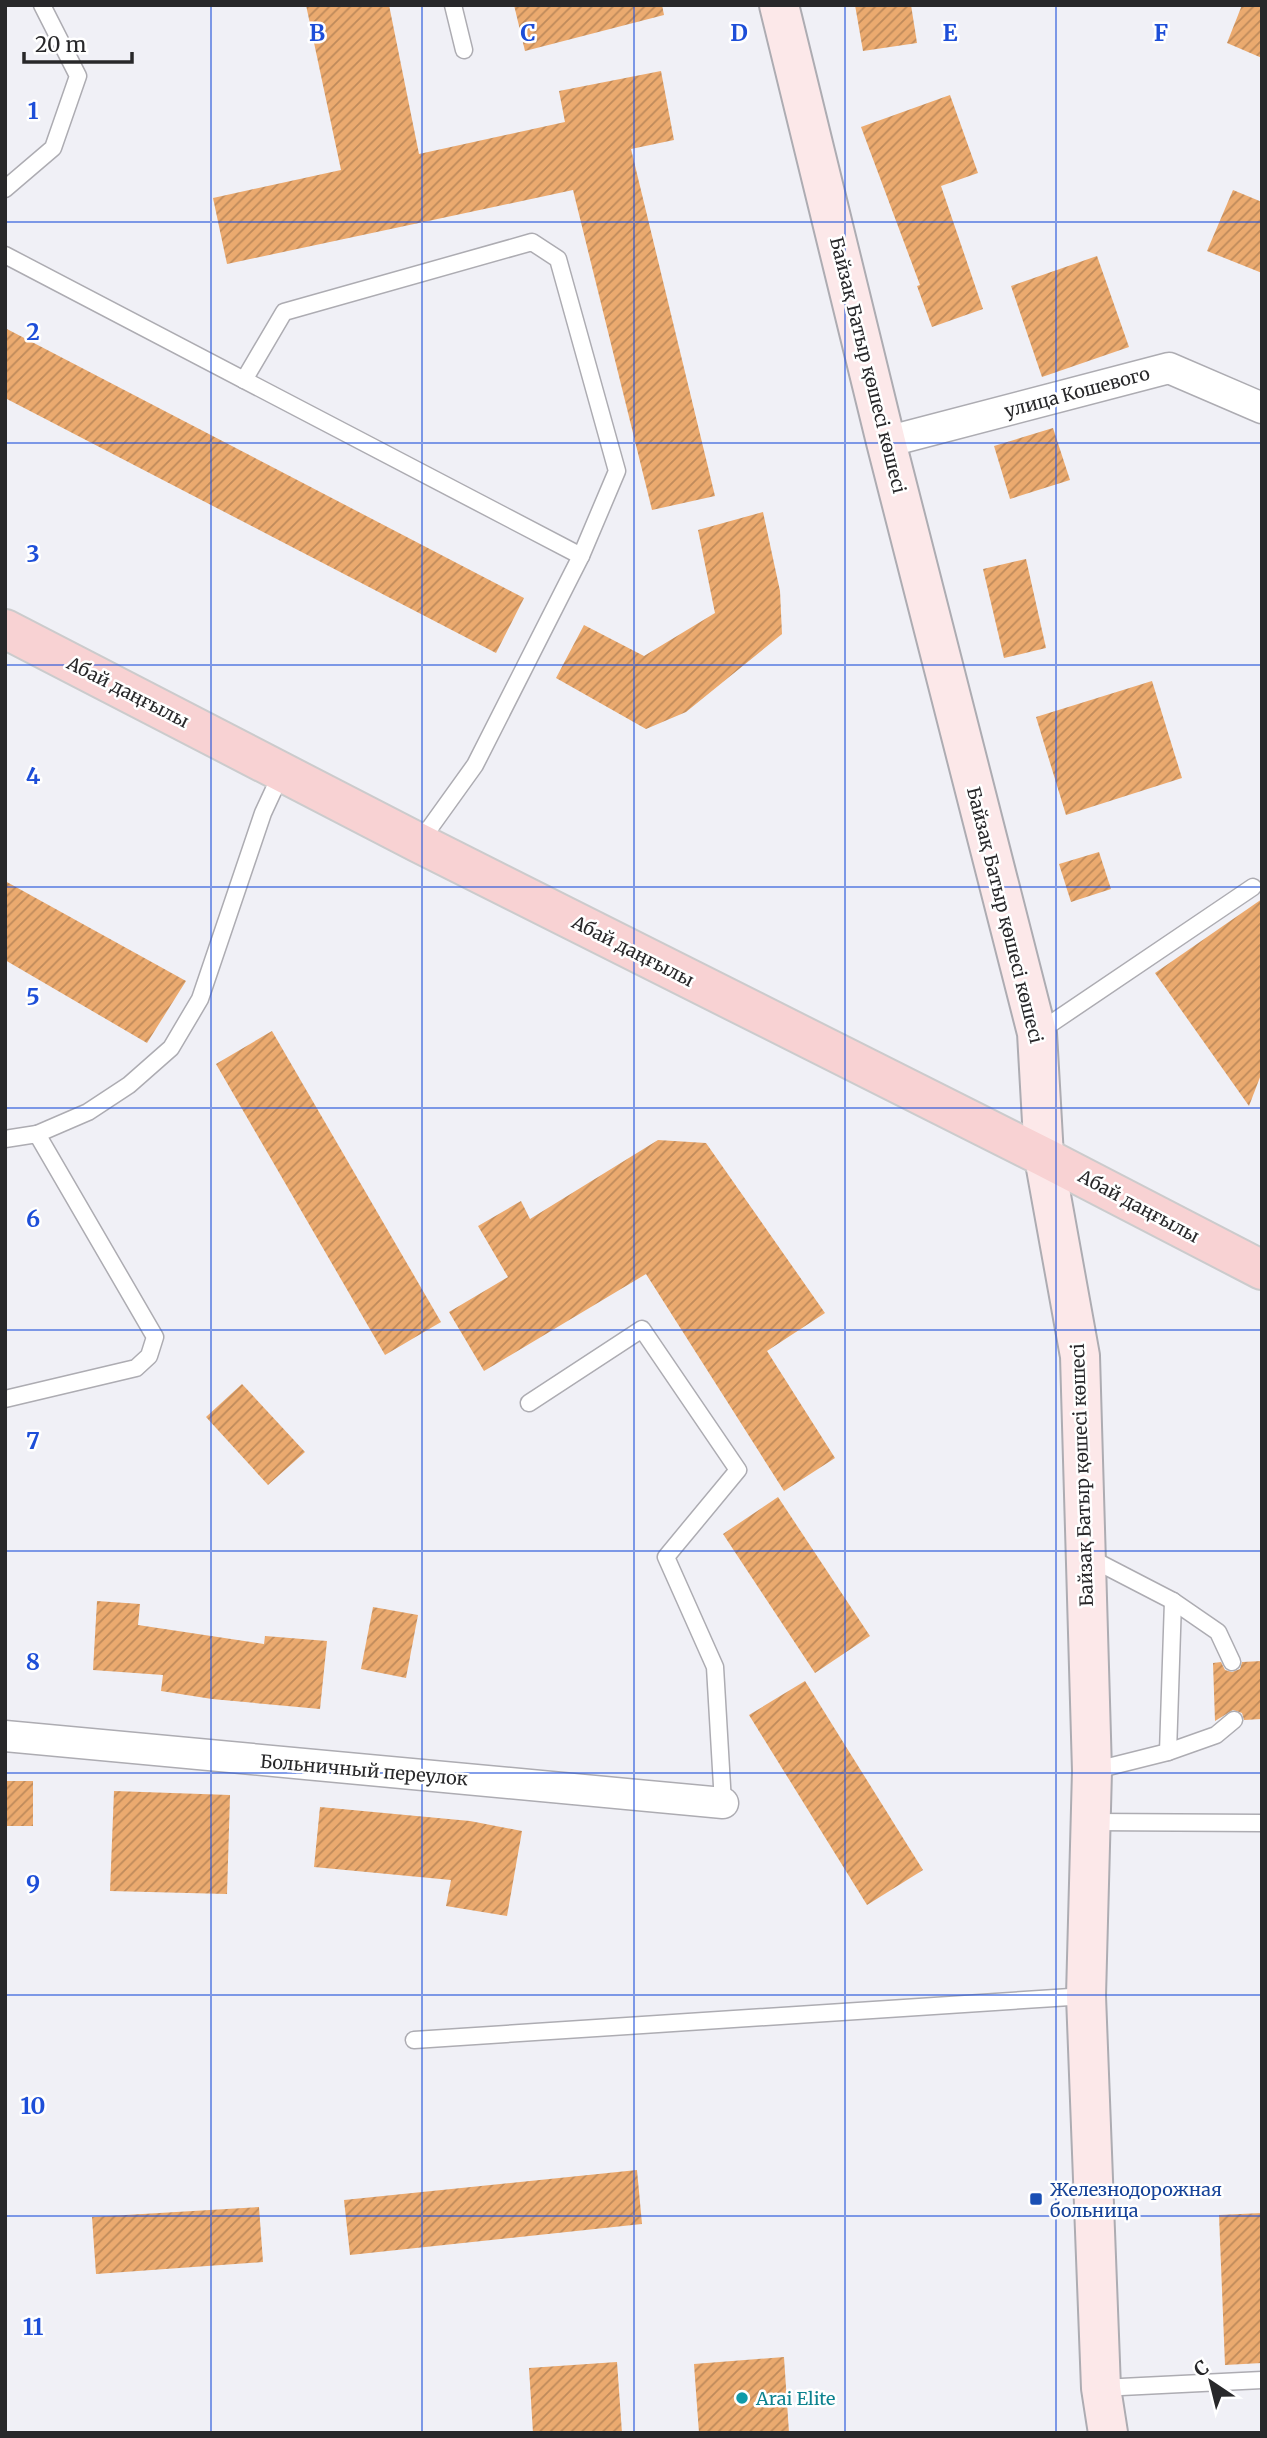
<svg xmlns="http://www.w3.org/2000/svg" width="1267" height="2438" viewBox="0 0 1267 2438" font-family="Merriweather,serif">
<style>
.building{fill:url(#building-hatch)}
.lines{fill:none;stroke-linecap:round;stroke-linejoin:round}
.lane-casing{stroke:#adacb2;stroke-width:19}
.street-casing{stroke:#adacb2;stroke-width:33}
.secondary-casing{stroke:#adacb2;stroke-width:42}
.primary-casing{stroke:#cbcbcc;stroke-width:42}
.lane{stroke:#fff;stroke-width:16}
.street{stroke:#fff;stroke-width:30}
.secondary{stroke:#fce8e9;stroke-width:38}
.primary{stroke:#f8d2d3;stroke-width:38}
.grid{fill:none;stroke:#1d4ed8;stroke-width:2;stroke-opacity:0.55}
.transit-dot{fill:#1a4fb4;stroke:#fff;stroke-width:2.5}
.culture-dot{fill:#0f9aa8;stroke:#fff;stroke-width:2.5}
.labels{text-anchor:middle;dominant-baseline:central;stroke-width:5;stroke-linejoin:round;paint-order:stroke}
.street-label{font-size:18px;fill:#28282a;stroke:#fff}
.transit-label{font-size:18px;fill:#164399;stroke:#fff;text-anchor:start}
.culture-label{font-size:18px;fill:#0d838f;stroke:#fff;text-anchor:start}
.grid-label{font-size:23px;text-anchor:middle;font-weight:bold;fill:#1d4ed8;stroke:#fff;stroke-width:5;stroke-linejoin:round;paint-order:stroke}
</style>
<defs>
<pattern id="building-hatch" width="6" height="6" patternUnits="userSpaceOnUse" patternTransform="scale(1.75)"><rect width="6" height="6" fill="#ebaa6f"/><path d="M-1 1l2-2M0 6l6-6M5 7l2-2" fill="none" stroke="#be8a5b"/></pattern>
</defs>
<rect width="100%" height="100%" fill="#f0f0f6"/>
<g class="building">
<path d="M 306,5 L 389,5 L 419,154 L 565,122 L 559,91 L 661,71 L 674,140 L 631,149 L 715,496 L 652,510 L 573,190 L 227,264 L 213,198 L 341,170 Z"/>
<path d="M 514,5 L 662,5 L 664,15 L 525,51 Z"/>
<path d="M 855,5 L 911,5 L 917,43 L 863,51 Z"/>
<path d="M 1242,5 L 1262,5 L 1262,58 L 1227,43 Z"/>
<path d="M 950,95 L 978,173 L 941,186 L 983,309 L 932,327 L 917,286 L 920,285 L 861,127 Z"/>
<path d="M 1233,190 L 1262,202 L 1262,273 L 1207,251 Z"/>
<path d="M 1097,256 L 1129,347 L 1042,377 L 1011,286 Z"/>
<path d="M 5,328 L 524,598 L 496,653 L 5,398 Z"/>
<path d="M 1053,428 L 1070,480 L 1010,499 L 994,446 Z"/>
<path d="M 763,512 L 780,591 L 782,634 L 686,712 L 646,729 L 556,678 L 584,625 L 644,656 L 715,613 L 698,530 Z"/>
<path d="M 1026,559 L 1046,648 L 1004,658 L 983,569 Z"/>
<path d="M 1152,681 L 1182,778 L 1066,815 L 1036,717 Z"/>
<path d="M 1099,852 L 1111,889 L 1071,902 L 1059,864 Z"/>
<path d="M 5,881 L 186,981 L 147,1043 L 5,960 Z"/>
<path d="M 1262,899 L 1262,1072 L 1249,1106 L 1155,973 Z"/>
<path d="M 272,1031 L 441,1322 L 385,1355 L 216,1064 Z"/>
<path d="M 658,1140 L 706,1143 L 825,1313 L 767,1351 L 835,1458 L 784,1491 L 646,1274 L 484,1371 L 449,1312 L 508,1277 L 478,1226 L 521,1201 L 530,1219 Z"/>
<path d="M 242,1384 L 305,1452 L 268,1485 L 206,1417 Z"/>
<path d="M 778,1497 L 870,1636 L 815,1673 L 723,1534 Z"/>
<path d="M 97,1601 L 140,1604 L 138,1625 L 264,1644 L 265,1636 L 327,1641 L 320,1709 L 212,1699 L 161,1691 L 163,1675 L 93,1670 Z"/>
<path d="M 373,1607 L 418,1615 L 406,1678 L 361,1669 Z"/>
<path d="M 1262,1661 L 1262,1719 L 1244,1720 L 1242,1713 L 1233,1710 L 1215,1721 L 1213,1663 L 1221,1662 L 1225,1670 L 1232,1672 L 1240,1669 L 1242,1662 Z"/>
<path d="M 805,1681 L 923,1870 L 867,1905 L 749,1715 Z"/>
<rect x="5" y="1781" width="28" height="45"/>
<path d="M 114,1791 L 230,1795 L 227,1894 L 110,1891 Z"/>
<path d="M 320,1807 L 470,1821 L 522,1831 L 507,1916 L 446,1906 L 451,1880 L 314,1867 Z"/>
<path d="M 637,2170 L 642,2224 L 350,2255 L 344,2200 Z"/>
<path d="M 259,2207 L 263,2262 L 96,2274 L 92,2217 Z"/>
<path d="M 1262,2213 L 1262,2363 L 1225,2365 L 1219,2215 Z"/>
<path d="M 784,2357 L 789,2433 L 699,2433 L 694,2364 Z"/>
<path d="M 617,2362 L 622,2433 L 533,2433 L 529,2368 Z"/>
</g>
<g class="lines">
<g class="lane-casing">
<g id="lane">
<path d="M 453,5 L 464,50"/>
<path d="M 5,189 L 53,148 L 78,76 L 42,5"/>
<path d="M 5,255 L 581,556"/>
<path d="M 244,380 L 284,312 L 532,242 L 558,259 L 617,471 L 581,556 L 475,765 L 419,843"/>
<path d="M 1037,1033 L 1253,887"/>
<path d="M 37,1134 L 88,1112 L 129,1085 L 171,1048 L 200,999 L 263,813 L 282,772"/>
<path d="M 5,1139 L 37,1134 L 155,1337 L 149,1356 L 136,1368 L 5,1399"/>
<path d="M 529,1403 L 642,1329 L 738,1470 L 666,1557 L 715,1667 L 723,1803"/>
<path d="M 1088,1557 L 1173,1601 L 1218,1632 L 1232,1662"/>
<path d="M 1168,1752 L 1173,1601"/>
<path d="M 1092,1771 L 1168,1752 L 1216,1735 L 1234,1720"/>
<path d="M 1092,1822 L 1262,1823"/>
<path d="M 414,2040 L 1086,1996"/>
<path d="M 1101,2388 L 1262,2380"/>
</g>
</g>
<g class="street-casing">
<g id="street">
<path d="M 886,442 L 1169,368 L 1262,408"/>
<path d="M 5,1736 L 723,1803"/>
</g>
</g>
<g class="secondary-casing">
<path id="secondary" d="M 779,5 L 886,442 L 1037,1033 L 1044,1157 L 1080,1356 L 1092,1771 L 1086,1996 L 1101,2388 L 1108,2433"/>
</g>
<g class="primary-casing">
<path id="primary" d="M 5,629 L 419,843 L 1044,1157 L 1262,1270"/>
</g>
<use href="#lane" class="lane"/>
<use href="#street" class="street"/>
<use href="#secondary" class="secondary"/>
<use href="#primary" class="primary"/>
</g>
<path class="grid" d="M 211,5 L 211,2433M 422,5 L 422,2433M 634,5 L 634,2433M 845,5 L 845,2433M 1056,5 L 1056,2433M 5,222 L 1262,222M 5,443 L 1262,443M 5,665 L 1262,665M 5,887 L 1262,887M 5,1108 L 1262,1108M 5,1330 L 1262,1330M 5,1551 L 1262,1551M 5,1773 L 1262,1773M 5,1995 L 1262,1995M 5,2216 L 1262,2216"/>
<rect class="transit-dot" x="1029" y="2192" width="14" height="14" rx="3.5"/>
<circle class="culture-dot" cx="742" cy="2398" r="7"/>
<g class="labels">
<g class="street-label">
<text transform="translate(868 365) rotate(76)">Байзақ Батыр қөшесі көшесі</text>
<text transform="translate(1077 392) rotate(-15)">улица Кошевого</text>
<text transform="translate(128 692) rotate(27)">Абай даңғылы</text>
<text transform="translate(1005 915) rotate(76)">Байзақ Батыр қөшесі көшесі</text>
<text transform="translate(633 951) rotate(27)">Абай даңғылы</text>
<text transform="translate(1139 1206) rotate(28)">Абай даңғылы</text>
<text transform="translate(1082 1475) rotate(-92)">Байзақ Батыр қөшесі көшесі</text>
<text transform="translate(364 1770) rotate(5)">Больничный переулок</text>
</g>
<g class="transit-label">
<text x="1050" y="2189">Железнодорожная<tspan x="1050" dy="21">больница</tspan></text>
</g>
<g class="culture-label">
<text x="756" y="2398">Arai Elite</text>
</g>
</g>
<g class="grid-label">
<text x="317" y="41">B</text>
<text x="528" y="41">C</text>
<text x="739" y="41">D</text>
<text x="950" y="41">E</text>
<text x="1161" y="41">F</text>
<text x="33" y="119">1</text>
<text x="33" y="340">2</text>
<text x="33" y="562">3</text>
<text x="33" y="784">4</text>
<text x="33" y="1005">5</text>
<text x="33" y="1227">6</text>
<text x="33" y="1449">7</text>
<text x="33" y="1670">8</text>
<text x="33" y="1892">9</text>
<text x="33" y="2114">10</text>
<text x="33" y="2335">11</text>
</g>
<rect width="1267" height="2438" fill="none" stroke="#28282a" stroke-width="14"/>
<g transform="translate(1211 2382) rotate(325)" stroke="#ffffff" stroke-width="5" paint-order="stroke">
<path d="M0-5L12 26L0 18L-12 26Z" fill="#28282a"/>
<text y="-10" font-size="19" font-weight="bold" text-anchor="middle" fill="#28282a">С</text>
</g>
<path d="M24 52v10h108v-10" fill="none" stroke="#28282a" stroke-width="3.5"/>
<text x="35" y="52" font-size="21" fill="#28282a" stroke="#ffffff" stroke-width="5" paint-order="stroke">20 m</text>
</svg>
